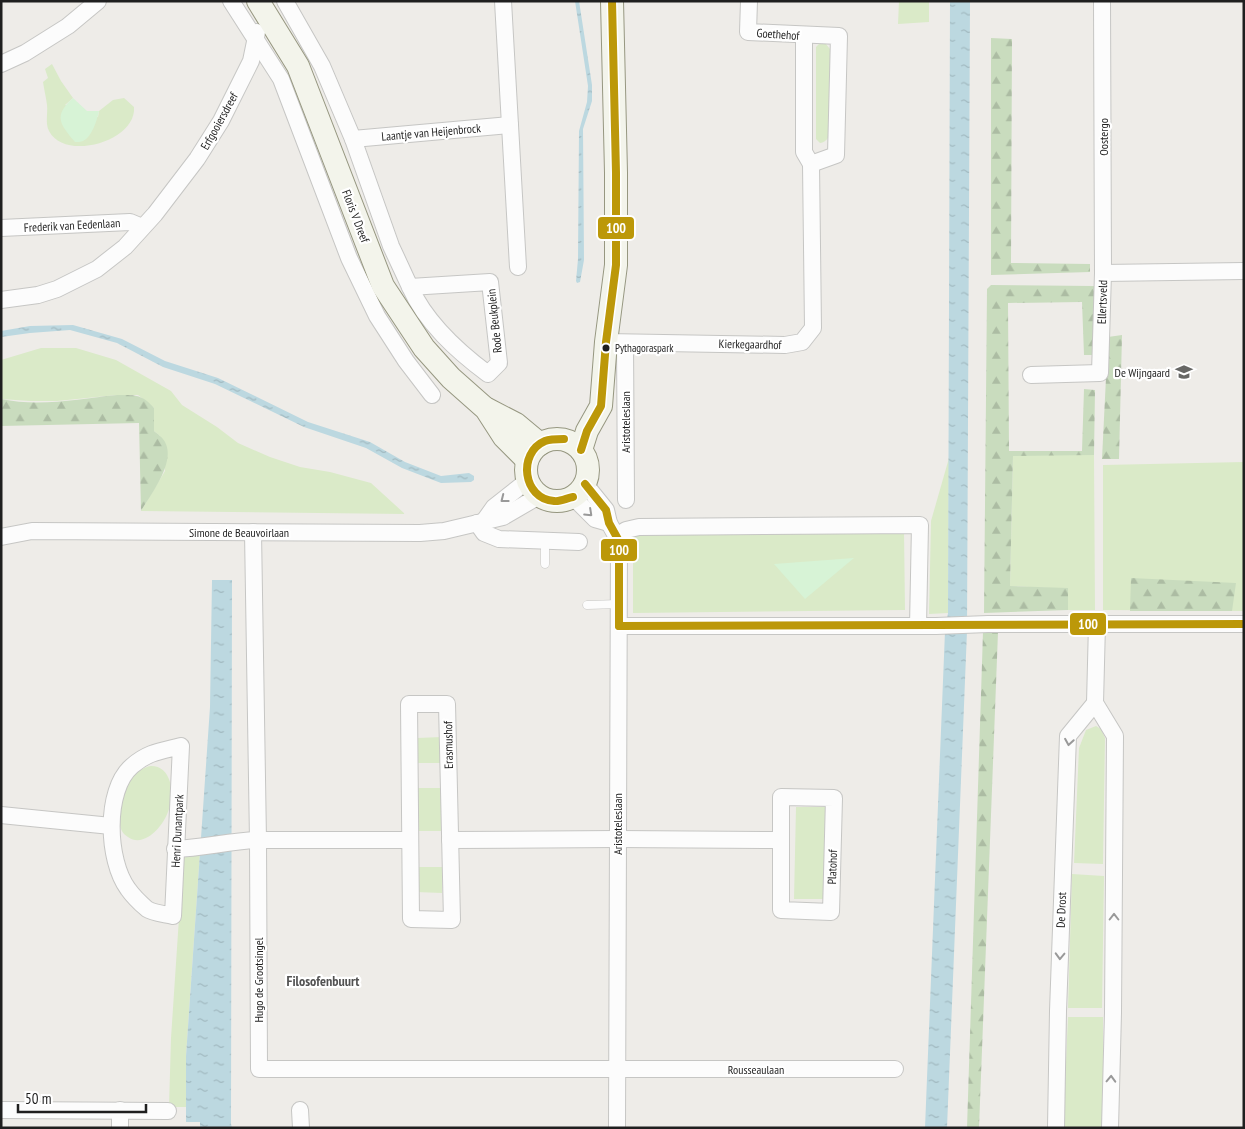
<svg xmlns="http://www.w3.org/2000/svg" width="1245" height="1129" viewBox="0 0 1245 1129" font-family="'PT Sans Narrow',sans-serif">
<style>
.grass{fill:#daeac8}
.forest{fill:url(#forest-firs)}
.park{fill:#d7f3d6}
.water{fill:url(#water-ripples)}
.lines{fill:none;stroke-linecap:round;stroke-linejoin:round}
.lane-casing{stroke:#c6c6c4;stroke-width:9}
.street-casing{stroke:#c6c6c4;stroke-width:18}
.secondary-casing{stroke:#969780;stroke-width:24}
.lane{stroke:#fcfcfc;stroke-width:8}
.street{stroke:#fcfcfc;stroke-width:16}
.secondary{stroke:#f3f4eb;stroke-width:22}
.bus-1-casing{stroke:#fff;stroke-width:11}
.bus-1{stroke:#bc9809;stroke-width:8}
.oneway{stroke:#999}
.bus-dot{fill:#1f1f1f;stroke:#fff;stroke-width:2}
.labels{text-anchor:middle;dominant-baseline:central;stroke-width:4.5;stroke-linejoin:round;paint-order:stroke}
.bus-label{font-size:11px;fill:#1f1f1f;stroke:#fff;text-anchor:start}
.street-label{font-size:12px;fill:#1f1f1f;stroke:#fff}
.poi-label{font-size:12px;fill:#1f1f1f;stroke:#fff;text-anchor:end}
.neighbourhood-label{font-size:14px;font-weight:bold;fill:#525252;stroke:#fff}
.line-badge{stroke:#fff;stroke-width:2}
.badge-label{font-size:14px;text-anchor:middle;font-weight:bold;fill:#fff}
</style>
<defs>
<pattern id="forest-firs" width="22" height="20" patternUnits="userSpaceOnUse" patternTransform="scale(1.25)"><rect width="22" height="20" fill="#c9dcbe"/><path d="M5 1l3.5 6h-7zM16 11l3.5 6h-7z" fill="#acbca3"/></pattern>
<pattern id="water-ripples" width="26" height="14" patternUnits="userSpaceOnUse" patternTransform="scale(1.25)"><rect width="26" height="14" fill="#bcd8e0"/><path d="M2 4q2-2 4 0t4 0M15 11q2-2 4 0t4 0" fill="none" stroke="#a1b9c0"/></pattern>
</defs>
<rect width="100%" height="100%" fill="#eeece8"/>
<g class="grass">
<path d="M 899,1 L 929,1 L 929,22 L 898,24 Z"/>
<path d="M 820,43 L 825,43 L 830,49 L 830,131 C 829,137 827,142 820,143 L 816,139 L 816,47 Z"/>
<path d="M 52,64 L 61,81 L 73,98 L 65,105 L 98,117 L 99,111 L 113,100 L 124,98 L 134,107 C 137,141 65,162 49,131 C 45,123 48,113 47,105 C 46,97 44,89 43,82 L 48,78 L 45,69 Z"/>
<path d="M 41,348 L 76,348 L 116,360 L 171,391 L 182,405 L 217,427 L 238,443 L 270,457 L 300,467 L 330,472 L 371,483 L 405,514 L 141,511 L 165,471 L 160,436 L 154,431 L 154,408 L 138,395 L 117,395 L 57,401 L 30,401 L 1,399 L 1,360 Z"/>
<path d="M 1013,455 L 1094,455 L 1095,610 L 1068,610 L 1068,589 L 1010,586 Z"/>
<path d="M 949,458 L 948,613 L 929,614 L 931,521 Z"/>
<path d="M 1244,462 L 1244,611 L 1103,610 L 1103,465 Z"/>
<path d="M 904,530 L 905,610 L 633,613 L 633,532 Z"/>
<path d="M 1096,726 L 1101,729 L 1105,738 L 1103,864 L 1074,863 L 1079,748 L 1086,730 Z"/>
<path d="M 442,737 L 442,763 L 417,763 L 417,738 Z"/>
<path d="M 151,766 C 161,766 167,772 170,782 C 172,791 172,800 169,809 C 165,824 145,849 128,837 C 123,834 120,829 120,824 C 119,818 121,811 121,805 C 122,800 121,794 123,790 C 126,780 141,767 151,766 Z"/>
<rect x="417" y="788" width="25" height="43"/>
<path d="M 796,807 L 825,807 L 824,899 L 794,899 Z"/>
<path d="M 200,852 L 186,1056 L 186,1107 L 169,1107 L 171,1038 L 183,858 Z"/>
<path d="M 416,867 L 442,867 L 442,893 L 416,892 Z"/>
<path d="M 1072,874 L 1104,876 L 1102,1008 L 1068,1008 Z"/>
<path d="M 1068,1017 L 1103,1017 L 1103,1128 L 1063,1128 Z"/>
</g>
<g class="forest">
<path d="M 991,38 L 1012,39 L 1011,263 L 1090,264 L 1090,272 L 991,275 Z"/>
<path d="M 991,285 L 1094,286 L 1094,355 L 1084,355 L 1082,302 L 1008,303 L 1009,451 L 1082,451 L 1084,389 L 1095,390 L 1094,455 L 1013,456 L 1010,586 L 1068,588 L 1068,610 L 984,613 L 987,289 Z"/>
<path d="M 1122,335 L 1119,459 L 1102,459 L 1108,337 Z"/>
<path d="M 117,395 C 135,395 142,394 154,408 L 154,431 C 158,434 163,438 165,442 C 176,462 151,494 141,511 L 139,423 L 1,426 L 1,399 C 39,407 80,399 117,395 Z"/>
<path d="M 1131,578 L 1236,583 L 1232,611 L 1130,611 Z"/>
<path d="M 983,632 L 998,632 L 979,1128 L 967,1128 Z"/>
</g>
<g class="park">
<path d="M 73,98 L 87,111 L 99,111 C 97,120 92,137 83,141 C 81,142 78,142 75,142 C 60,124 53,116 73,98 Z"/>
<path d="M 854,558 L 805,599 L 774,564 Z"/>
</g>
<g class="water">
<path d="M 575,1 L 579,1 L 592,85 L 592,101 L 583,129 L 584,260 L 580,282 L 577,283 L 576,281 L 578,259 L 579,131 L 587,102 L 588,86 Z"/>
<path d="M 950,1 L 970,1 L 967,631 L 947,1128 L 925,1128 L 945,631 L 948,613 Z"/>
<path d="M 73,325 L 122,339 L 165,361 L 218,378 L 308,422 L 370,442 L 405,462 L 441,476 L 469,473 L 474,476 L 474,480 L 471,482 L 441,483 L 402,468 L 366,448 L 304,427 L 215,384 L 163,367 L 117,343 L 70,330 L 30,333 L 1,337 L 1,331 L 30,326 Z"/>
<path d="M 212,580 L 232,580 L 231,1124 L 232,1128 L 200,1128 L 200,1122 L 186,1122 L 186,1056 L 210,707 Z"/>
</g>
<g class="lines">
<g class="lane-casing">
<g id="lane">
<path d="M 545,564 L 545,541"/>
<path d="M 587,605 L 619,604"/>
</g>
</g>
<g class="street-casing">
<g id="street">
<path d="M 231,1 L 281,79 L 349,258 L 377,316 L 406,361 L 432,395"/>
<path d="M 285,1 L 322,66 L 353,139 L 391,246 L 410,287"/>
<path d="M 503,1 L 518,267"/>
<path d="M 749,1 L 748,32 L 839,36 L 836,155 L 811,164"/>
<path d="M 1,64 L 25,53 L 68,26 L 98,1"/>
<path d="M 353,139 L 510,125"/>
<path d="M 1,228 L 130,222 L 142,227"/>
<path d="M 1103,273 L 1244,271"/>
<path d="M 490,282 L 499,363 L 488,374 C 457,351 426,323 410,287 Z"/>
<path d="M 1,300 L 38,295 L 57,289 L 97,269 L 125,247 L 155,214 L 197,159 L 221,121 L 251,61 L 257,32"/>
<path d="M 606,342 L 785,345 L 802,342 L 813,328 L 811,164 L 804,152 L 804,35"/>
<path d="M 625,343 L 626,500"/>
<path d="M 1031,375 L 1100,373 L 1103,273 L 1102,1"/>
<path d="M 585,484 L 606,510 L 609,523 L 619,541 L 617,1128"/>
<path d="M 573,497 L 595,519 L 609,523"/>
<path d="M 484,521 L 494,507 L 527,481"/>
<path d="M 477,523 L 484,533 L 499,539 L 579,542"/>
<path d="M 253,532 L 258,840 L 259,1069 L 895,1069"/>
<path d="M 616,536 L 626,530 L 639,527 L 920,525 L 918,626"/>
<path d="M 1,537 L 32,531 L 420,533 L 444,531 L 503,517 L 539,496"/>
<path d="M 1097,624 L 1095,703 L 1115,736 L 1113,1013 L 1110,1128"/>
<path d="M 619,626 L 936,626 L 988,624 L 1244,624"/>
<path d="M 409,704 L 447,704 L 452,920 L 411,919 Z"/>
<path d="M 181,746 L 173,916 C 165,914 153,913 147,909 C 140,903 133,896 128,889 C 107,861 104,790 132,766 C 148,752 161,751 181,746 Z"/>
<path d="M 781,797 L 834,798 L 831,912 L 781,910 Z"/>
<path d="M 1,815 L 111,826"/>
<path d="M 450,840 L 617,839 L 780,840"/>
<path d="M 175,849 C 203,848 230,841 258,840 L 409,840"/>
<path d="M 1,1110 L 168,1111"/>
<path d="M 120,1110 L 120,1128"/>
<path d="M 300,1110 L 301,1128"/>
<path d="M 1056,1128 L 1058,1011 L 1068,736 L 1095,703"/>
</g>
</g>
<g class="secondary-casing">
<g id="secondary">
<path d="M 258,1 L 298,66 L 383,286 L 424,348 L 451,378 L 486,409 L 504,437 L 527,460"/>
<path d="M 487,409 L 516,424 L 540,444"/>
<circle cx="557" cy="470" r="31"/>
<path d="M 581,450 L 587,431 L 601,406 L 606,342 L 616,265 L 616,173 L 612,1"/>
</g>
</g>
<use href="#lane" class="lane"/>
<use href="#street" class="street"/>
<use href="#secondary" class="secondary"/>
<g class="bus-1-casing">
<g id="bus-1">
<path d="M 564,439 C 558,439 550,439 545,441 C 517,453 523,499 554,501 C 560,502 567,498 573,497"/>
<path d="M 581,450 L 587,431 L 601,406 L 606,342 L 616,265 L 616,173 L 612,1"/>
<path d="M 585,484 L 606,510 L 609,523 L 619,541 L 619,626"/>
<path d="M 619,626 L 1244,624"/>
</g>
</g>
<use href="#bus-1" class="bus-1"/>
</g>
<defs><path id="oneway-chevron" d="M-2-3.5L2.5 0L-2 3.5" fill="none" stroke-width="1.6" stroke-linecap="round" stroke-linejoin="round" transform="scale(1.25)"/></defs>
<g class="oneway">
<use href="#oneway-chevron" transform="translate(504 499) rotate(142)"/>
<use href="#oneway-chevron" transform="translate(589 513) rotate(43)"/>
<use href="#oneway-chevron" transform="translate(1069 742) rotate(99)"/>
<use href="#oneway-chevron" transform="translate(1114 917) rotate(-90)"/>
<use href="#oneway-chevron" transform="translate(1060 956) rotate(92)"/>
<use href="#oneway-chevron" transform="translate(1111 1079) rotate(-88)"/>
</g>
<defs>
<g id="school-bare" transform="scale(1.35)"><path d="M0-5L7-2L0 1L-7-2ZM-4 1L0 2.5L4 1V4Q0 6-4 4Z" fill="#676765" stroke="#fff" stroke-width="2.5" paint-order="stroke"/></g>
</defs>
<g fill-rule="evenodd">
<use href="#school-bare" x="1184" y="372"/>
</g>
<circle class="bus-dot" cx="606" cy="348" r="4.5"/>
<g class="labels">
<g class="bus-label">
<text x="615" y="348">Pythagoraspark</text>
</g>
<g class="street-label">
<text transform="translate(778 34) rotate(4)">Goethehof</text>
<text transform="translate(219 121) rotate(-61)">Erfgooiersdreef</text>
<text transform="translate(431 132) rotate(-5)">Laantje van Heijenbrock</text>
<text transform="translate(1103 137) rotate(-90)">Oostergo</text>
<text transform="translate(356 216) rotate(69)">Floris V Dreef</text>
<text transform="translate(72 225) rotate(-3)">Frederik van Eedenlaan</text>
<text transform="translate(1102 302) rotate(-88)">Ellertsveld</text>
<text transform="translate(494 321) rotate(-96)">Rode Beukplein</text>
<text transform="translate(750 344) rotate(1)">Kierkegaardhof</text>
<text transform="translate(625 422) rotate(-90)">Aristoteleslaan</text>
<text x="239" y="532">Simone de Beauvoirlaan</text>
<text transform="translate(448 745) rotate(-91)">Erasmushof</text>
<text transform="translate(617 824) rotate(-90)">Aristoteleslaan</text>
<text transform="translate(177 831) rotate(-87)">Henri Dunantpark</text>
<text transform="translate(832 867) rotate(-88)">Platohof</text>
<text transform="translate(1061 910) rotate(-88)">De Drost</text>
<text transform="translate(258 980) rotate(-90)">Hugo de Grootsingel</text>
<text x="756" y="1069">Rousseaulaan</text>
</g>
<g class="poi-label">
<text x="1170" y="372">De Wijngaard</text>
</g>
<g class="neighbourhood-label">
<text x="323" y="981">Filosofenbuurt</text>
</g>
</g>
<g class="line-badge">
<rect x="597" y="216" width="38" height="24" rx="5" fill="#bc9809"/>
<rect x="600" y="538" width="38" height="24" rx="5" fill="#bc9809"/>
<rect x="1069" y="612" width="38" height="24" rx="5" fill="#bc9809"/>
</g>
<g class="badge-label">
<text x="616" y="233">100</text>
<text x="619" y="555">100</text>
<text x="1088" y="629">100</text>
</g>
<rect width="1245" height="1129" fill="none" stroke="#1f1f1f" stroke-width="5"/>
<path d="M18 1104v8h128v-8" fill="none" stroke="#1f1f1f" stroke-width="2.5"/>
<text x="25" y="1104" font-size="15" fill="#1f1f1f" stroke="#ffffff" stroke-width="4" paint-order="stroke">50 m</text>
</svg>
